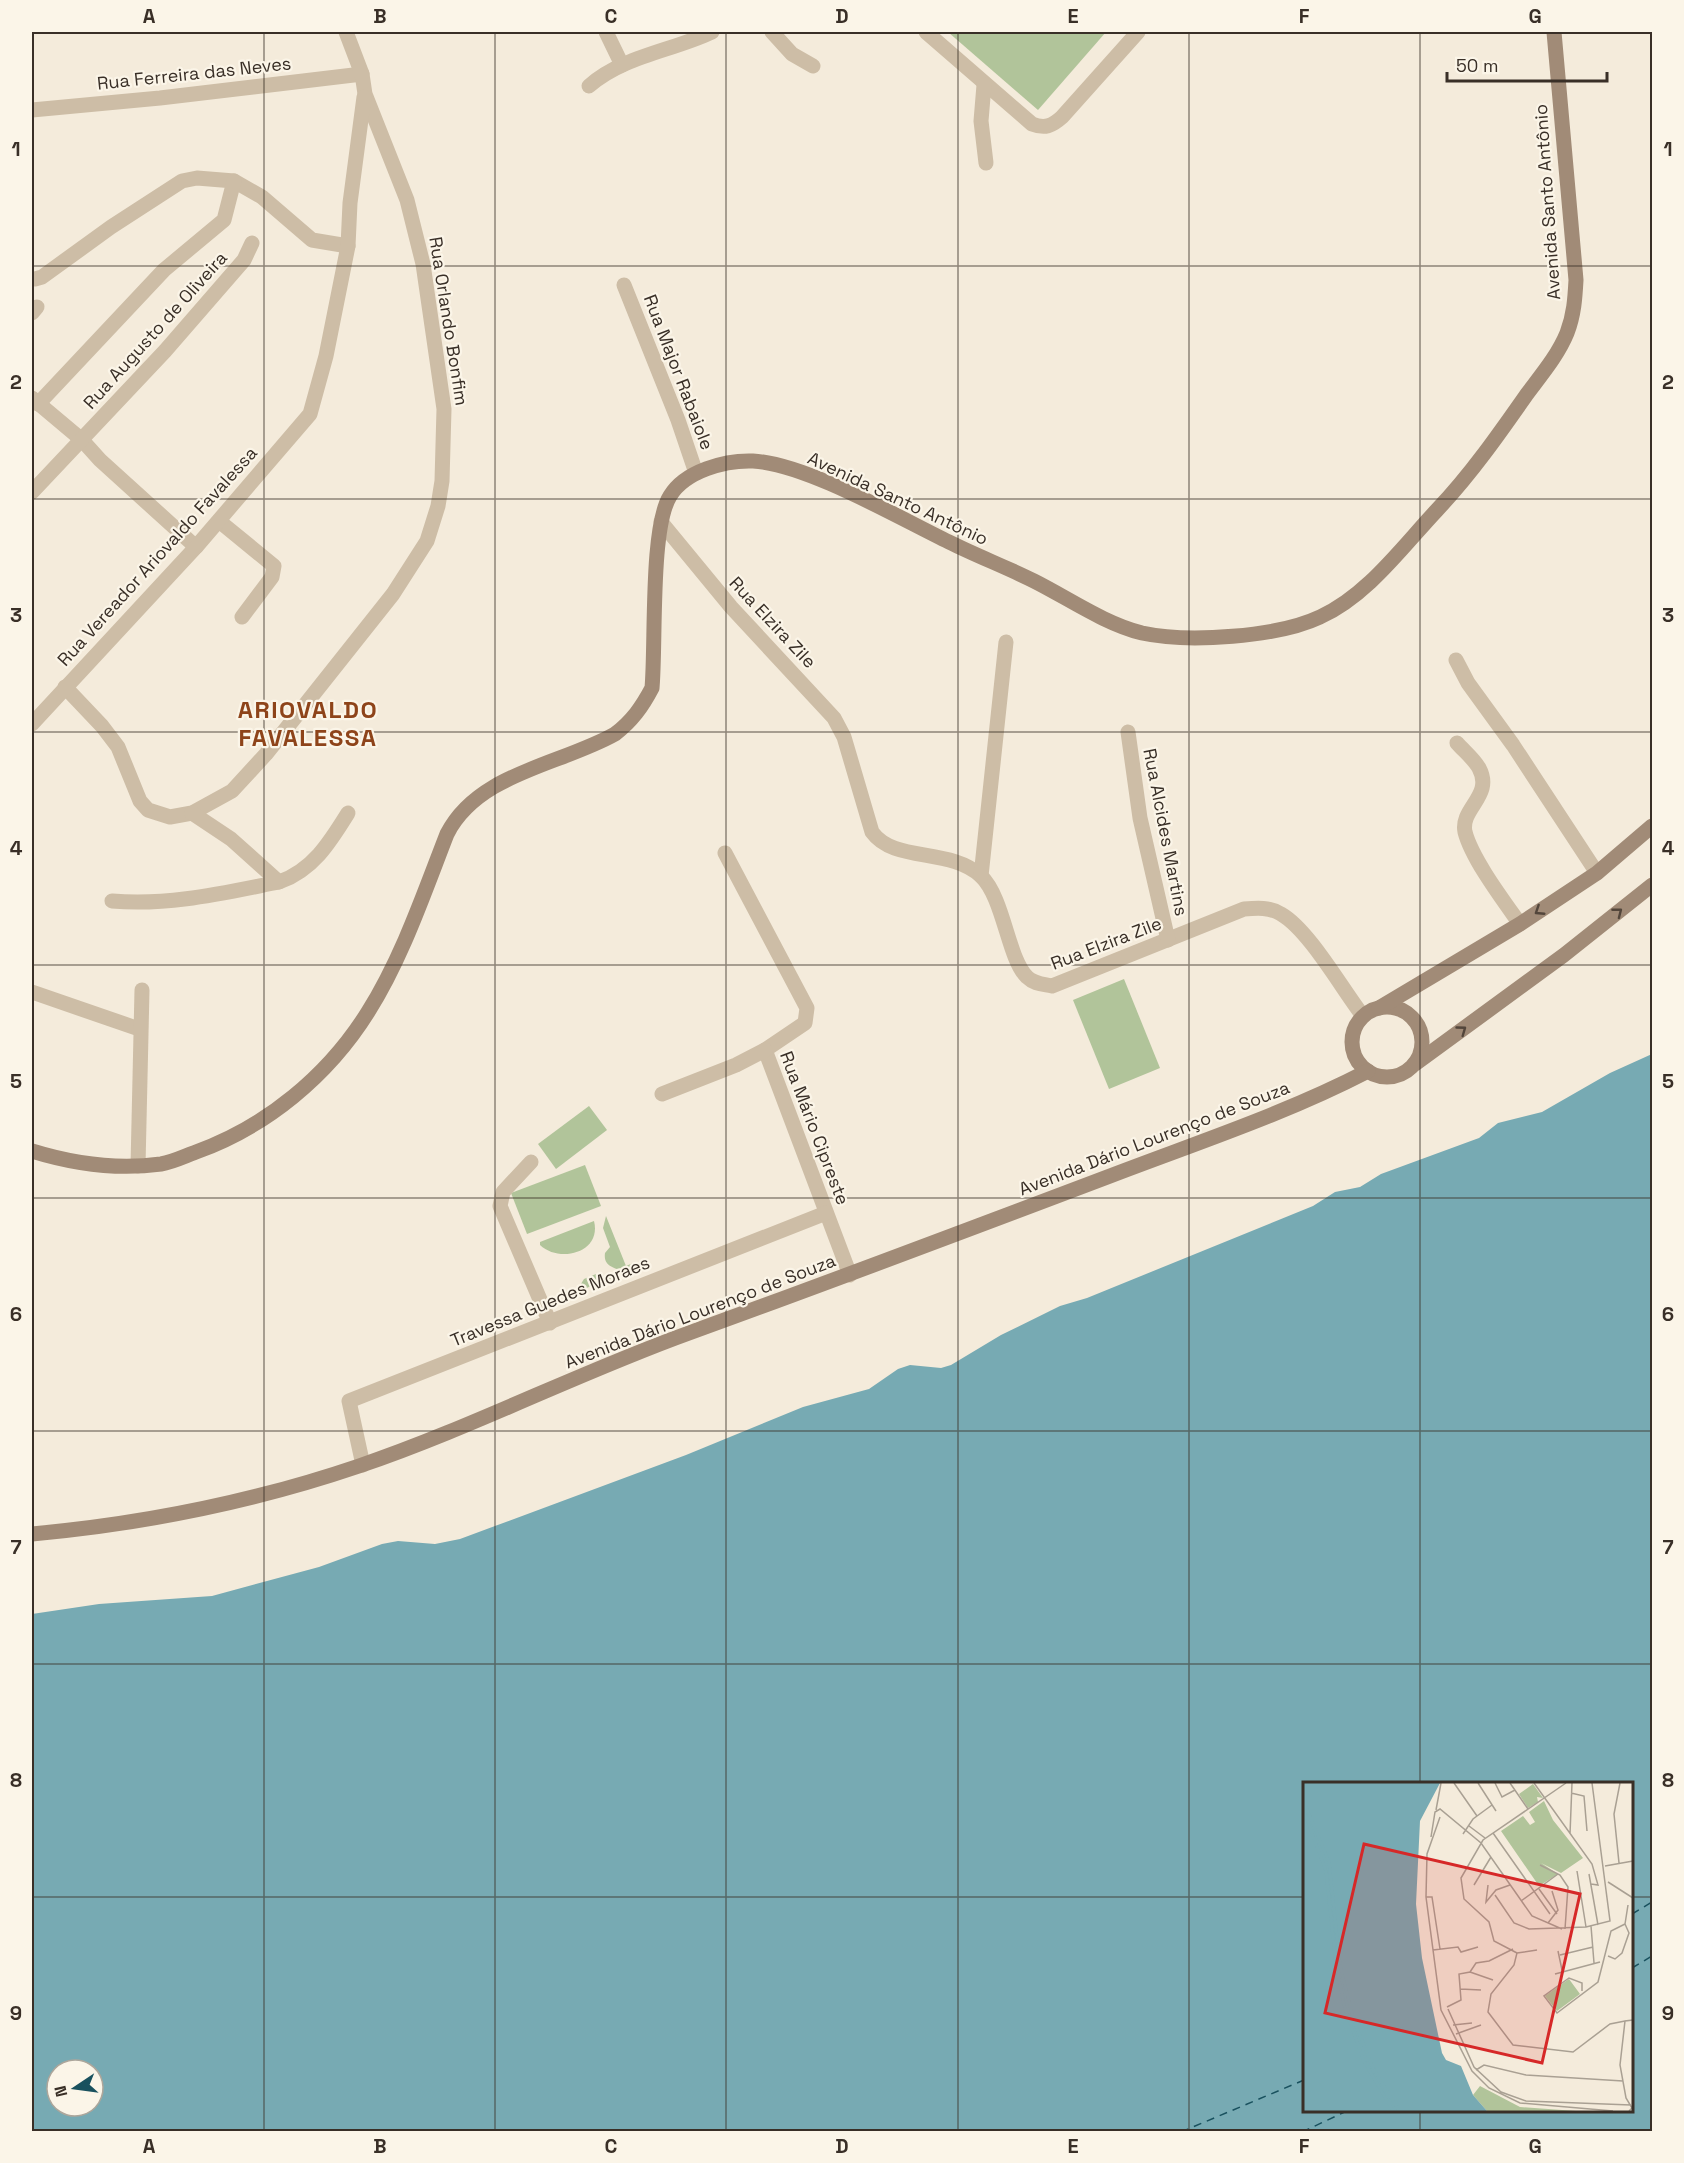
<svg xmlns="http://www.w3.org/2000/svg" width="1684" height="2163" viewBox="0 0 1684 2163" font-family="'Space Grotesk',sans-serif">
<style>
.green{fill:#b1c49a}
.water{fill:#77aab3;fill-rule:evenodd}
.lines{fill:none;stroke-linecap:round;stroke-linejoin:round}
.ferry{stroke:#19515e;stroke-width:1.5;stroke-dasharray:8 6;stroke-linecap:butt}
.street{stroke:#cdbda6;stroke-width:15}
.secondary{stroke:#a18b77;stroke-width:15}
.oneway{stroke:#53463b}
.grid{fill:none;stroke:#392f27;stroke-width:1.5;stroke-opacity:0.55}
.labels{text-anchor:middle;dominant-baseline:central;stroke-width:4.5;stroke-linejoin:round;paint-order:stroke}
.street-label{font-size:18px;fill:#392f27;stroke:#fbf5e8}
.district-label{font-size:24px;font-weight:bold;letter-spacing:1.5px;fill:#8e441a;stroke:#fbf5e8}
.inset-river{fill:none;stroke:#77aab3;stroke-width:3}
.inset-road{fill:none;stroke:#a9a093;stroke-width:1.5}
.view{fill:#d62828;fill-opacity:0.15;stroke:#d62828;stroke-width:3}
.inset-edge{fill:none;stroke:#392f27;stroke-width:3}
.neatline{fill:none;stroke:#392f27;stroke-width:2}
.grid-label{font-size:20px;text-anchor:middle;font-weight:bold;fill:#392f27}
</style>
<rect width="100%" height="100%" fill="#f4ebdb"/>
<g class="green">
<path d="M 948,32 L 1106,32 L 1038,110 Z"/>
<path d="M 1124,979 L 1160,1068 L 1109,1089 L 1073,1000 Z"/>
<path d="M 589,1106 L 607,1130 L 556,1169 L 538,1144 Z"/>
<path d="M 585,1165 L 601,1206 L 527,1234 L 511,1193 Z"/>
<path d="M 606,1216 L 626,1266 L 633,1263 L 636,1269 L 626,1273 C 615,1267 603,1267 605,1253 L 610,1247 L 603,1228 Z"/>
<path d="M 594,1221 C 602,1252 560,1264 540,1245 L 540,1242 Z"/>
<path d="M 596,1274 L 612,1278 L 576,1292 L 584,1279 Z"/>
</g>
<path class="water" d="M 1652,1054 L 1652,2131 L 32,2131 L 32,1614 L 99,1604 L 212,1596 L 319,1567 L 382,1544 L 398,1541 L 435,1544 L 460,1539 L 686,1455 L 803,1407 L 869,1389 L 898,1369 L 910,1365 L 941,1368 L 951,1365 L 1001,1335 L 1060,1306 L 1087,1298 L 1313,1206 L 1335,1192 L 1360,1187 L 1381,1174 L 1479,1138 L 1498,1123 L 1542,1112 L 1610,1073 ZM 1304,1784 L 1632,1784 L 1632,2110 L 1304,2110 ZM 57,2070 L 93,2070 L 93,2106 L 57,2106 Z"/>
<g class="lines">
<g class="ferry">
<path d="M 1632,1914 L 1652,1902"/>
<path d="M 1632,1968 L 1652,1956"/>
<path d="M 1181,2132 L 1304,2080"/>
<path d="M 1302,2132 L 1349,2110"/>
</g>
<g class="street">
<path d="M 606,32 L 622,65"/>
<path d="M 772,32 L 792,54 L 813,66"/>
<path d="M 926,32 L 1032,124 C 1045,129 1052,126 1062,117 L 1138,32"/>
<path d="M 984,85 L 981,121 L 986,163"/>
<path d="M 589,86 C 623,56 672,51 712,32"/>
<path d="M 32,110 L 160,98 L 362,74"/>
<path d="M 35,279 L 42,277 L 111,227 L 182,181 L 197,178 L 234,181 L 262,197 L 312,240 L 348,246"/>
<path d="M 624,285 L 678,420 L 696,473"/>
<path d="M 32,313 L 37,307"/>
<path d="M 32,398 L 82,440 L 100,460 L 196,547"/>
<path d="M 38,404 L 164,270 L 224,220 L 234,181"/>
<path d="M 32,492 L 165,351 L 244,260 L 252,243"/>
<path d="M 219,521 L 274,566 L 272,577 L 242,617"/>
<path d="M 661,522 L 731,607 L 834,718 L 844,737 L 872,832 C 894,863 950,847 981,876 C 1004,898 1008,959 1027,977 C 1034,984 1043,984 1052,986 L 1244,909 C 1257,908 1270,907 1281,914 C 1309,930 1342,989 1363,1016"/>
<path d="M 1456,660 L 1468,683 L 1513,745 L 1597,873"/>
<path d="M 65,687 L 102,726 L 118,747 L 140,801 L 148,810 L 170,817 L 192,813 L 232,791 L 266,754 L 393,594 L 427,541 L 438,506 L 442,481 L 444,409 L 423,264 L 407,200 L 365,94 L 362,74 L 346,32"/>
<path d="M 32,724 L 196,547 L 310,414 L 326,356 L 348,246 L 350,203 L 364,97"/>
<path d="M 1128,732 L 1140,818 L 1168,940"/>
<path d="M 1457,743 C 1464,751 1474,759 1479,768 C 1494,796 1460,808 1465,832 C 1472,859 1503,900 1520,924"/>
<path d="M 725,853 L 807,1008 L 805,1023 L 765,1050 L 850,1275"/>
<path d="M 981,876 L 1006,642"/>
<path d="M 279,882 C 313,870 330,842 348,813"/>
<path d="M 112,901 C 169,906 223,893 279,882 L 231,839 L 192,813"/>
<path d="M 32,992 L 139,1029"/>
<path d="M 662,1094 L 736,1065 L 765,1050"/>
<path d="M 531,1162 L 503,1192 L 500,1206 L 550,1323"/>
<path d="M 138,1166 L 142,990"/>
<path d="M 363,1465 L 349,1401 L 826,1213"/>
</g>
<g class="secondary">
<circle cx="1387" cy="1042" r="35"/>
<path d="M 1379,1008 L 1520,924 L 1597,873 L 1652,826"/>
<path d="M 1415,1064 L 1564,955 L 1652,885"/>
<path d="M 32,1151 C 74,1164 117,1170 161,1164 C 173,1162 185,1156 196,1152 C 266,1127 328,1076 368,1012 C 402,958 424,893 447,834 C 478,773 560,765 615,734 C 632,721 642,707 652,688 C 656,644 650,528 670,496 C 685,471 725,460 753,461 C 807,464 899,518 949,542 C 977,556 1006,567 1034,581 C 1068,598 1105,624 1142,633 C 1188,643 1278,637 1320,617 C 1367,596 1403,546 1437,510 C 1471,474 1499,434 1527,394 C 1542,374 1558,355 1567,333 C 1574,315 1575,298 1576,280 L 1554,32"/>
<path d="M 32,1534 C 142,1524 253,1502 359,1466 C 471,1428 578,1373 689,1333 C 830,1282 970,1229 1110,1176 C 1196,1143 1285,1114 1368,1071"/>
</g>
</g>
<defs><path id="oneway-chevron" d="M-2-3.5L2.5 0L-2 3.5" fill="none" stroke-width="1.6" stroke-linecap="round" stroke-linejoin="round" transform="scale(1.5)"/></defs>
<g class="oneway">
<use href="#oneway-chevron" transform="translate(1539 911) rotate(147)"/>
<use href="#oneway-chevron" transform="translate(1618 912) rotate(-38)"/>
<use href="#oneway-chevron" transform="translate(1462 1030) rotate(-36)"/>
</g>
<path class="grid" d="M 264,32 L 264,2132M 495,32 L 495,2132M 726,32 L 726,2132M 958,32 L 958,2132M 1189,32 L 1189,2132M 1420,32 L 1420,1784M 32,266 L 1652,266M 32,499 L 1652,499M 32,732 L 1652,732M 32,965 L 1652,965M 32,1198 L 1652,1198M 32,1431 L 1652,1431M 32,1664 L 1652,1664M 32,1897 L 1304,1897M 1632,1897 L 1652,1897M 1420,2110 L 1420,2132"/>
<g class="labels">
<g class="street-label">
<text transform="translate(194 73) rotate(-6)">Rua Ferreira das Neves</text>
<text transform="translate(1547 202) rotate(-94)">Avenida Santo Antônio</text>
<text transform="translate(449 321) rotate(81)">Rua Orlando Bonfim</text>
<text transform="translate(155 330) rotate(-48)">Rua Augusto de Oliveira</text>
<text transform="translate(679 372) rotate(69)">Rua Major Rabaiole</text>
<text transform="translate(898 498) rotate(25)">Avenida Santo Antônio</text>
<text transform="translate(157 556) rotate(-48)">Rua Vereador Ariovaldo Favalessa</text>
<text transform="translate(773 622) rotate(47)">Rua Elzira Zile</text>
<text transform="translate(1166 832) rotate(79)">Rua Alcides Martins</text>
<text transform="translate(1106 943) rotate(-21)">Rua Elzira Zile</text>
<text transform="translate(815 1128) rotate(69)">Rua Mário Cipreste</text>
<text transform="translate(1154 1138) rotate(-21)">Avenida Dário Lourenço de Souza</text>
<text transform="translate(550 1301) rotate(-22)">Travessa Guedes Moraes</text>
<text transform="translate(700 1311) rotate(-21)">Avenida Dário Lourenço de Souza</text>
</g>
<g class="district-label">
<text x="308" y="709">ARIOVALDO<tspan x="308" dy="28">FAVALESSA</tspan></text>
</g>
</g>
<g transform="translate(1303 1782)">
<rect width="330" height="330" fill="#f4ebdb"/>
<path d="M 230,2 L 240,16 L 234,15 L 235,20 L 225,26 L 216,12 ZM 241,19 L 250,38 L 280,76 L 258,91 L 238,81 L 255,92 L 236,104 L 198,49 L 220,34 L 227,43 L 232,40 L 226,30 ZM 266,197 L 277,212 L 254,229 L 242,214 ZM 177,304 L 217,325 L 273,329 L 184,329 L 170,313 Z" fill="#b1c49a"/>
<path d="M 0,1 L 137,1 L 117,39 L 113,122 L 119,176 L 139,271 L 143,278 L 158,284 L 170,313 L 184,329 L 0,329 Z" fill="#77aab3"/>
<path class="inset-river" d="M 0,18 L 26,80 L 37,183 L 50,236 L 70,286 L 96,329M 0,27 L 23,89 L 33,183 L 42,227 L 61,279 L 90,329"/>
<path class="inset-road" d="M 151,1 L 174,34M 175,1 L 193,29M 192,1 L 199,15 L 212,8M 207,1 L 225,27M 231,1 L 289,82 L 295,103 L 288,102M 263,1 L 180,58 L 158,96 L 161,117 L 186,140 L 191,159 L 214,171 L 211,183 L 188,212 L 185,230 L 210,263 L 270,270 L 307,242 L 322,239M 268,11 L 281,14 L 284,49M 133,28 L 138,1M 137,35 L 124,72 L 123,115 L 138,228 L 169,289 L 186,306 L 217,321 L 310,329M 166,44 L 182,56M 190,51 L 247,132M 160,52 L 170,37 L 189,23M 267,52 L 269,1M 128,55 L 132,30 L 137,27 L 178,61 L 229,134 L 259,147M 316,81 L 311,32 L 317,1M 237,83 L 257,93 L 265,105 L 262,147M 302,84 L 330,79M 274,89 L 283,145M 286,92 L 295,143M 305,100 L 330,116M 171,103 L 188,75M 185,103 L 183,120 L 193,108 L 207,103M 236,107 L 254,132M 192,113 L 211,141 L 226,147 L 283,145 L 307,139 L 289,1M 123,115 L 129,115 L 137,167M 218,119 L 255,92M 245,141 L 255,128 L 249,109M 322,142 L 325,123M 288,144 L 291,181M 130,168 L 155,165 L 158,170 L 175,165M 255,169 L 259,188M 214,171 L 234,168M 257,173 L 290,165M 305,174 L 312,177 L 319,171 L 326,151 L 322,142M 167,190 L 190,198M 252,192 L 297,180M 157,207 L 178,208M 279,209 L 279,201 L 266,196 L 241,214 L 254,231 L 295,200 L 308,149 L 322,142M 144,225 L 158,218 L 156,192 L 167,190 L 173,181 L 186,179 L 210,167M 145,227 L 171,285 L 198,310 L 223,319 L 328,323M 150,243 L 169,241M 153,252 L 178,243M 173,288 L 181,283 L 223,293 L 320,299M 326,329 L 329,326 L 323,316 L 317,283 L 322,239 L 330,238"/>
<path class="view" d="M 61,62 L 277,112 L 239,281 L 22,231 Z"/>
<rect width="330" height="330" class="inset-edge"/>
</g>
<rect width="1684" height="2163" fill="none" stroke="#fbf5e8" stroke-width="66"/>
<g transform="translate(75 2088) rotate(257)"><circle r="28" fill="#fbf5e8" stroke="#ada69b" stroke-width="1.5"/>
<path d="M0-4.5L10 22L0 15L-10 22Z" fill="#19515e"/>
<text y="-9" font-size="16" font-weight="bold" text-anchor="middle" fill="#392f27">N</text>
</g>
<path d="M1447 72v9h160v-9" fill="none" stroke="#392f27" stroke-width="3"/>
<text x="1456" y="72" font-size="18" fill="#392f27" stroke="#fbf5e8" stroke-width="4.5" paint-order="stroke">50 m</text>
<rect x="33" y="33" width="1618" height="2097" class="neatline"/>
<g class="grid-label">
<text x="149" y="23">A</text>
<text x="380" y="23">B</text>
<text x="611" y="23">C</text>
<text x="842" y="23">D</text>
<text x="1073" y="23">E</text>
<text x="1304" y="23">F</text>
<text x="1535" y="23">G</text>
<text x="16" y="156">1</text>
<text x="1668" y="156">1</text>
<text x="16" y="389">2</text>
<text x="1668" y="389">2</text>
<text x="16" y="622">3</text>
<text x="1668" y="622">3</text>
<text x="16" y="855">4</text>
<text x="1668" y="855">4</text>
<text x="16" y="1088">5</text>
<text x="1668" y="1088">5</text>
<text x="16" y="1321">6</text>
<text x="1668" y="1321">6</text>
<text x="16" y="1554">7</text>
<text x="1668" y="1554">7</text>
<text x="16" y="1787">8</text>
<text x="1668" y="1787">8</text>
<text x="16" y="2020">9</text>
<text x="1668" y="2020">9</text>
<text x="149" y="2153">A</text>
<text x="380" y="2153">B</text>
<text x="611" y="2153">C</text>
<text x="842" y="2153">D</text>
<text x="1073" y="2153">E</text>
<text x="1304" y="2153">F</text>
<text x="1535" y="2153">G</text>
</g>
</svg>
